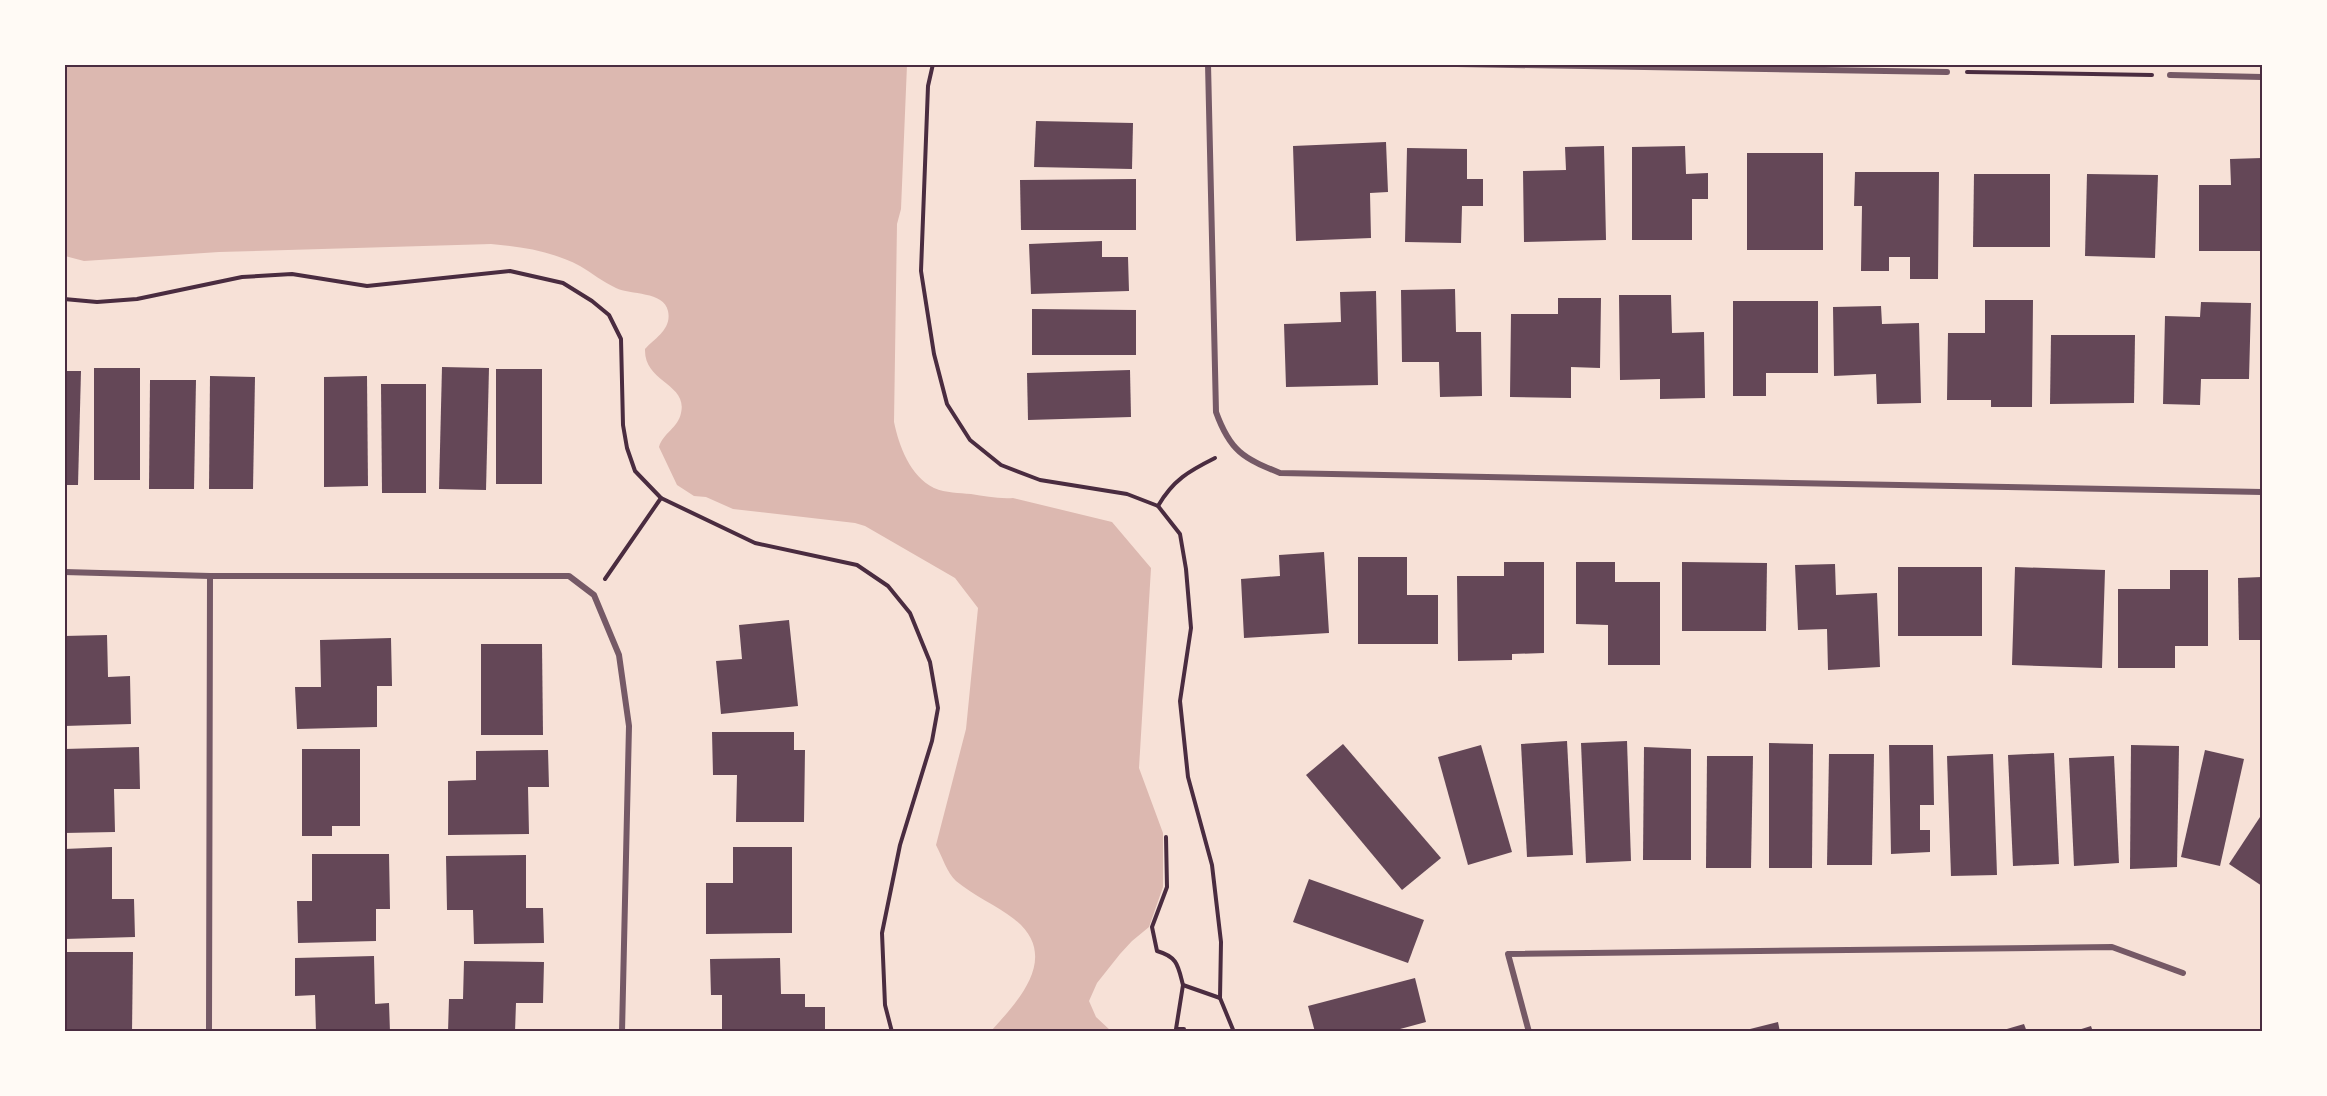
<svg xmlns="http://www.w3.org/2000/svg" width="2327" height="1096" viewBox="0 0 2327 1096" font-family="'Source Sans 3',sans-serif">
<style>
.water{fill:#dcb8b0}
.building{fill:#644757}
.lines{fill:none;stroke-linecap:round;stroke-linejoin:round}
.path{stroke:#4a2c40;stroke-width:4}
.minor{stroke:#755966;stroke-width:6}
.neatline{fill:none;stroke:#4a2c40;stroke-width:2}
</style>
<rect width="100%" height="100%" fill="#f7e1d7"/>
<path class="water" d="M 65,64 L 907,65 L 901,209 L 897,224 L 894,422 C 899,446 910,476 934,488 C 946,493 959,493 971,494 C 985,496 998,499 1013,498 L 1112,522 L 1151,568 L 1139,768 L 1163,833 L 1163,887 L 1149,927 L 1132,941 L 1120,954 L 1097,983 L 1089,1001 L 1096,1017 L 1111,1031 L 991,1031 C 1019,1000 1061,956 1014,919 C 996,905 974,896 956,881 C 947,873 942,856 936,845 L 966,729 L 978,608 L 955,578 L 865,526 L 855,523 L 733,509 L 706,497 L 694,496 L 677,485 L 659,447 C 663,433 678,428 681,413 C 688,383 644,383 645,349 C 655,338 672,329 668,311 C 664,291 630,295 616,288 C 603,282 592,273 580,266 C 552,251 522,247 491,244 L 219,252 L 84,261 L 65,256 Z"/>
<g class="building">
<path d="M 1036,121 L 1133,123 L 1132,169 L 1034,167 Z"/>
<path d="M 1386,142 L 1388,192 L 1370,193 L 1371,238 L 1296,241 L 1293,146 Z"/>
<path d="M 1604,146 L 1606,240 L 1524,242 L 1523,171 L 1566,170 L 1565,147 Z"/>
<path d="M 1685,146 L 1686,174 L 1708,173 L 1708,199 L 1692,199 L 1692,240 L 1632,240 L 1632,147 Z"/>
<path d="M 1407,148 L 1467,149 L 1467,179 L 1483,179 L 1483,206 L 1462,206 L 1461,243 L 1405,242 Z"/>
<rect x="1747" y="153" width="76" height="97"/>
<path d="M 2262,158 L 2262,251 L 2199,251 L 2199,185 L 2231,185 L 2230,159 Z"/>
<path d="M 1855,172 L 1939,172 L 1938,279 L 1910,279 L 1910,257 L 1889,257 L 1889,271 L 1861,271 L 1862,206 L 1854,206 Z"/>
<path d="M 1974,174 L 2050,174 L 2050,247 L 1973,247 Z"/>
<path d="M 2087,174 L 2158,175 L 2155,258 L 2085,256 Z"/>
<path d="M 1136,179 L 1136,230 L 1021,230 L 1020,180 Z"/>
<path d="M 1102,241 L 1102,257 L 1128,257 L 1129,291 L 1031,294 L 1029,244 Z"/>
<path d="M 1455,289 L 1456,332 L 1481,332 L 1482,396 L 1440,397 L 1439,362 L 1402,362 L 1401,290 Z"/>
<path d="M 1376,291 L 1378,385 L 1286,387 L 1284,324 L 1341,322 L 1340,292 Z"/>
<path d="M 1619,295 L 1671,295 L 1672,333 L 1704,332 L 1705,398 L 1660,399 L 1660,379 L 1620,380 Z"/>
<path d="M 1558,298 L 1601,298 L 1600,368 L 1571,367 L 1571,398 L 1510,397 L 1511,314 L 1558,314 Z"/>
<path d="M 1985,300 L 2033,300 L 2032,407 L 1991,407 L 1991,400 L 1947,400 L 1948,333 L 1985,333 Z"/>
<path d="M 1733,301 L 1818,301 L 1818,373 L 1766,373 L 1766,396 L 1733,396 Z"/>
<path d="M 2201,302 L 2251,303 L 2249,379 L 2201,379 L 2200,405 L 2163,404 L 2165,316 L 2200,317 Z"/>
<path d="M 1881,306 L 1882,324 L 1919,323 L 1921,403 L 1877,404 L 1876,374 L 1834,376 L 1833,307 Z"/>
<path d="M 1032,309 L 1136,310 L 1136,355 L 1032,355 Z"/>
<path d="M 2051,335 L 2135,335 L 2134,403 L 2050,404 Z"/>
<path d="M 442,367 L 489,368 L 486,490 L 439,489 Z"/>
<rect x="94" y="368" width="46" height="112"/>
<rect x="496" y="369" width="46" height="115"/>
<path d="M 1130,370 L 1131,417 L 1028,420 L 1027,373 Z"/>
<path d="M 64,371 L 81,371 L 78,485 L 64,485 Z"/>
<path d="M 210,376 L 255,377 L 253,489 L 209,489 Z"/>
<path d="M 367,376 L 368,486 L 324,487 L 324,377 Z"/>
<path d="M 150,380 L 196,380 L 194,489 L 149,489 Z"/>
<path d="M 381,384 L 426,384 L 426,493 L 382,493 Z"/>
<path d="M 1324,552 L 1329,633 L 1244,638 L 1241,579 L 1280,576 L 1279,555 Z"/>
<path d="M 1358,557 L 1407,557 L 1407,595 L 1438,595 L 1438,644 L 1358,644 Z"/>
<path d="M 1504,562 L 1544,562 L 1544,653 L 1512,654 L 1512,660 L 1458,661 L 1457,576 L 1504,576 Z"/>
<path d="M 1576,562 L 1615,562 L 1615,582 L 1660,582 L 1660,665 L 1608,665 L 1608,625 L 1576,624 Z"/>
<path d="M 1682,562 L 1767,563 L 1766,631 L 1682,631 Z"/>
<path d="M 1835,564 L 1836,595 L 1877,593 L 1880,667 L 1828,670 L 1827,629 L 1798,630 L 1795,565 Z"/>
<rect x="1898" y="567" width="84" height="69"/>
<path d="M 2015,567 L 2105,570 L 2102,668 L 2012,665 Z"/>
<path d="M 2170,570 L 2208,570 L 2208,646 L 2175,646 L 2175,668 L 2118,668 L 2118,589 L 2170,589 Z"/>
<path d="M 2262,577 L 2262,640 L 2239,640 L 2238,578 Z"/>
<path d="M 789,620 L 798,706 L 721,714 L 716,661 L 742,659 L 739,625 Z"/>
<path d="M 107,635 L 108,677 L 130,676 L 131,724 L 64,726 L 64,636 Z"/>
<path d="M 391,638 L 392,686 L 377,686 L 377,727 L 297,729 L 295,687 L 321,687 L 320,640 Z"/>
<path d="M 481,644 L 542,644 L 543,735 L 481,735 Z"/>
<path d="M 712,732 L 794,732 L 794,750 L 805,750 L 804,822 L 736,822 L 737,775 L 713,775 Z"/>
<path d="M 1567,741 L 1573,855 L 1527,857 L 1521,744 Z"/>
<path d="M 1627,741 L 1631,861 L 1586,863 L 1581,743 Z"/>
<path d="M 1769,743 L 1813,744 L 1812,868 L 1769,868 Z"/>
<path d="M 1343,744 L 1441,858 L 1402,890 L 1306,775 Z"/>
<path d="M 1481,745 L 1512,852 L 1468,865 L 1438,757 Z"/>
<path d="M 1889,745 L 1933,745 L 1934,805 L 1920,805 L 1920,830 L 1930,830 L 1930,852 L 1891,854 Z"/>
<path d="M 2131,745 L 2179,746 L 2177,867 L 2130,869 Z"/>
<path d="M 139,747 L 140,789 L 114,789 L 115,832 L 64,833 L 64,749 Z"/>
<path d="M 1644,747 L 1691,749 L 1691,860 L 1643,860 Z"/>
<path d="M 302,749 L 360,749 L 360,826 L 332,826 L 332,836 L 302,836 Z"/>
<path d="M 548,750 L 549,787 L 528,787 L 529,834 L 448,835 L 448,781 L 476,780 L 476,751 Z"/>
<path d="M 2205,750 L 2244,759 L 2220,866 L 2181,857 Z"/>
<path d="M 2054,753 L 2059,864 L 2013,866 L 2008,755 Z"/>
<path d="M 1829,754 L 1874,754 L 1872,865 L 1827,865 Z"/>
<path d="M 1993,754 L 1997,875 L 1951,876 L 1947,756 Z"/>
<path d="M 1707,756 L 1753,756 L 1751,868 L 1706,868 Z"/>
<path d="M 2114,756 L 2119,863 L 2074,866 L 2069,758 Z"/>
<path d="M 2262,814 L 2262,886 L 2229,864 Z"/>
<path d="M 112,847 L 112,899 L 134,899 L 135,937 L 64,939 L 64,849 Z"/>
<path d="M 733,847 L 792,847 L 792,933 L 706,934 L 706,883 L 733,883 Z"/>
<path d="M 312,854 L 389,854 L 390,909 L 376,909 L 376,941 L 298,943 L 297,901 L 312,901 Z"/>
<path d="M 526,855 L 526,908 L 543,908 L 544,943 L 474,944 L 473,910 L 447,910 L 446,856 Z"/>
<path d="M 1309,879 L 1424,920 L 1408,963 L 1293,922 Z"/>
<path d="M 64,952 L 133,952 L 132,1032 L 64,1032 Z"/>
<path d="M 374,956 L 375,1004 L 389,1003 L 390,1032 L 316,1032 L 315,995 L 295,996 L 295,958 Z"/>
<path d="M 780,958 L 781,994 L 805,994 L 805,1007 L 825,1007 L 825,1032 L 722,1032 L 722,995 L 711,995 L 710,959 Z"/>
<path d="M 464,961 L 544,962 L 543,1003 L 516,1003 L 515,1032 L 448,1032 L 449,999 L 463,999 Z"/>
<path d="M 1415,978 L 1426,1022 L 1389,1032 L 1315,1032 L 1308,1006 Z"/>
<path d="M 1778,1022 L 1780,1032 L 1743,1032 L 1742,1031 Z"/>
<path d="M 2024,1024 L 2027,1032 L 2000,1032 L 2000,1031 Z"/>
<path d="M 2091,1026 L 2093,1032 L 2075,1032 L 2075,1031 Z"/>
</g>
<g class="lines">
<g class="path">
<path d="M 933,64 L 928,86 L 921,271 L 934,354 L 947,404 L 970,440 L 1001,465 L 1040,480 L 1127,494 L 1158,506 L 1180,534 L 1186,569 L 1191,628 L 1180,701 L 1188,777 L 1212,865 L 1221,942 L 1220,998 L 1234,1032"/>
<path d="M 1967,72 L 2152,75"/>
<path d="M 64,299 L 97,302 L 137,299 L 242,277 L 292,274 L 367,286 L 510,271 L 563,283 L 592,301 L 609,315 L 621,339 L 623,425 L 627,448 L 635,471 L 661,498 L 755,543 L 857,565 L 888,586 L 910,613 L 930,662 L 938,708 L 932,741 L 900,845 L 882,933 L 885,1005 L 892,1032"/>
<path d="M 1158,506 C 1173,480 1189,471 1215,458"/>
<path d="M 605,579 L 661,498"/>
<path d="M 1166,837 L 1167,887 L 1152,927 L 1157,951 C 1178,957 1178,966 1183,985 L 1220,998"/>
<path d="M 1183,985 L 1176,1029 L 1184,1029 L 1183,1032"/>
</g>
<g class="minor">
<path d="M 1208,64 L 1216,412 C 1230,451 1243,458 1280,473 L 2262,492"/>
<path d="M 1457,64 L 1947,72"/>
<path d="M 2170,75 L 2262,77"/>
<path d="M 64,572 L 210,576 L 569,576 L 594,595 L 619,655 L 629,726 L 622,1032"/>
<path d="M 209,1032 L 210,576"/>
<path d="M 1529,1032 L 1508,954 L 2112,947 L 2183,973"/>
</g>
</g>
<rect width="2327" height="1096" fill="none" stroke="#fffaf5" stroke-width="132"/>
<rect x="66" y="66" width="2195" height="964" class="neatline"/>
</svg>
